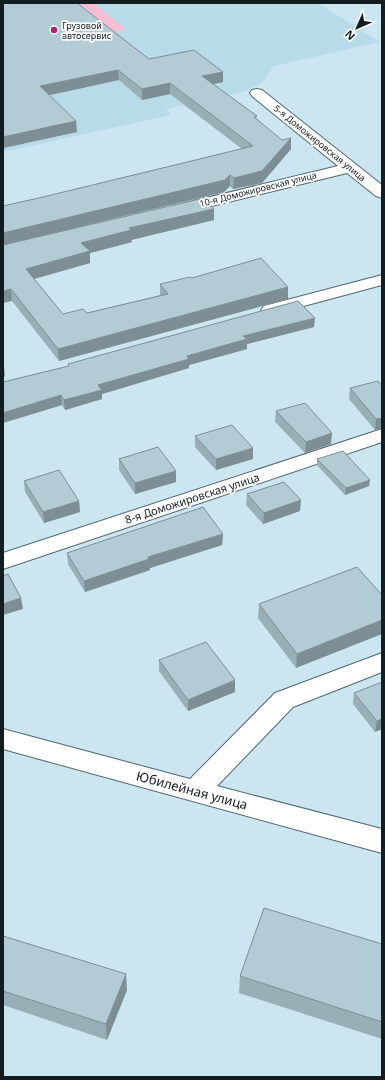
<svg xmlns="http://www.w3.org/2000/svg" width="385" height="1080" viewBox="0 0 385 1080" font-family="'Noto Sans',sans-serif">
<style>
.built{fill:#b9dbe9}
.green{fill:#f7bdd4}
.lines{fill:none;stroke-linecap:round;stroke-linejoin:round}
.street-casing{stroke:#506770;stroke-width:2}
.street{fill:#fff;fill-rule:evenodd}
.wall{fill:#99afb7}
.shaded-wall{fill:#7d8e95}
.building{fill:#b2cbd5;stroke:#7d8e95}
.poi-dot{fill:#ac276e;stroke:#fff;stroke-width:1.5}
.labels{text-anchor:middle;dominant-baseline:central;stroke-width:3.5;stroke-linejoin:round;paint-order:stroke}
.far-poi-label{font-size:9px;fill:#131c20;stroke:#fff;text-anchor:start}
.far-street-label{font-size:9px;fill:#131c20;stroke:#fff}
.street-label{font-size:11px;fill:#131c20;stroke:#fff}
.near-street-label{font-size:13px;fill:#131c20;stroke:#fff}
</style>
<rect width="100%" height="100%" fill="#cce6f1"/>
<path class="built" d="M 3,3 L 318,3 L 380,42 L 274,66 L 262,83 L 246,91 L 166,109 L 171,115 L 3,152 Z"/>
<path class="green" d="M 79,3 L 93,3 L 126,29 L 114,32 Z"/>
<g class="lines">
<g class="street-casing">
<g id="street">
<path d="M 257,89 L 262,90 L 382,185 L 382,198 L 376,196 L 347,173 L 179,214 L 173,212 L 171,209 L 173,206 L 338,166 L 252,96 L 250,93 L 252,90 Z"/>
<path d="M 382,275 L 382,285 L 270,315 L 264,314 L 261,310 L 264,306 Z"/>
<path d="M 382,429 L 382,442 L 3,569 L 3,553 Z"/>
<path d="M 382,653 L 382,672 L 293,707 L 217,786 L 382,829 L 382,853 L 3,749 L 3,729 L 190,779 L 275,693 Z"/>
</g>
</g>
<use href="#street" class="street"/>
</g>
<g class="wall">
<path d="M 3,3 L 149,59 L 223,82 L 213,84 L 257,116 L 256,118 L 291,149 L 262,183 L 233,189 L 230,186 L 224,192 L 3,245 L 3,206 L 43,197 L 242,149 L 170,94 L 142,100 L 119,80 L 49,95 L 77,132 L 3,148 Z"/>
<path d="M 208,202 L 214,209 L 214,220 L 131,240 L 132,242 L 90,253 L 90,263 L 34,279 L 63,314 L 87,313 L 160,295 L 160,284 L 192,278 L 288,287 L 288,299 L 59,361 L 12,301 L 3,245 Z"/>
<path d="M 314,327 L 247,344 L 247,349 L 189,365 L 189,368 L 102,394 L 102,399 L 65,410 L 62,405 L 3,423 L 3,382 L 68,366 L 68,364 Z"/>
<path d="M 382,386 L 375,430 L 349,399 L 350,388 Z"/>
<path d="M 276,411 L 331,444 L 305,453 L 275,422 Z"/>
<path d="M 195,436 L 253,459 L 216,470 L 195,447 Z"/>
<path d="M 119,459 L 176,482 L 135,494 L 119,470 Z"/>
<path d="M 317,459 L 369,486 L 345,495 L 317,465 Z"/>
<path d="M 24,481 L 79,501 L 80,512 L 44,523 L 25,492 Z"/>
<path d="M 247,494 L 300,511 L 263,524 L 246,505 Z"/>
<path d="M 223,534 L 222,545 L 150,568 L 150,570 L 85,592 L 68,564 L 67,553 Z"/>
<path d="M 382,595 L 296,668 L 258,618 L 259,604 Z"/>
<path d="M 159,660 L 235,692 L 188,711 L 159,671 Z"/>
<path d="M 382,682 L 382,729 L 375,732 L 353,704 L 354,693 Z"/>
<path d="M 3,936 L 127,990 L 107,1040 L 3,1005 Z"/>
<path d="M 382,944 L 382,1039 L 239,993 L 240,976 Z"/>
</g>
<g class="shaded-wall">
<path d="M 118,70 L 119,80 L 41,97 L 40,86 Z"/>
<path d="M 223,72 L 223,82 L 201,87 L 202,76 Z"/>
<path d="M 170,83 L 170,94 L 142,100 L 142,89 Z"/>
<path d="M 76,121 L 77,132 L 3,148 L 3,137 Z"/>
<path d="M 291,138 L 291,149 L 262,183 L 233,189 L 234,178 Z"/>
<path d="M 230,175 L 230,186 L 224,192 L 3,245 L 3,233 Z"/>
<path d="M 208,197 L 208,208 L 214,209 L 214,220 L 131,240 L 132,242 L 90,253 L 90,263 L 27,281 L 26,269 L 81,243 L 129,228 L 205,199 Z"/>
<path d="M 288,287 L 288,299 L 59,361 L 58,349 Z"/>
<path d="M 11,289 L 12,301 L 3,303 L 3,291 Z"/>
<path d="M 315,318 L 314,327 L 247,344 L 247,349 L 189,365 L 189,368 L 102,394 L 102,399 L 65,410 L 64,400 L 98,385 L 187,356 L 243,336 Z"/>
<path d="M 4,366 L 5,376 L 3,377 L 3,367 Z"/>
<path d="M 61,395 L 62,405 L 3,423 L 3,413 Z"/>
<path d="M 382,418 L 382,428 L 375,430 L 376,419 Z"/>
<path d="M 332,433 L 331,444 L 305,453 L 306,442 Z"/>
<path d="M 253,448 L 253,459 L 216,470 L 216,459 Z"/>
<path d="M 176,471 L 176,482 L 135,494 L 135,483 Z"/>
<path d="M 370,480 L 369,486 L 345,495 L 346,488 Z"/>
<path d="M 301,500 L 300,511 L 263,524 L 264,513 Z"/>
<path d="M 79,501 L 80,512 L 44,523 L 43,512 Z"/>
<path d="M 223,534 L 222,545 L 150,568 L 150,570 L 85,592 L 84,581 L 148,557 Z"/>
<path d="M 21,598 L 23,609 L 3,615 L 3,604 Z"/>
<path d="M 382,620 L 382,634 L 296,668 L 297,654 Z"/>
<path d="M 235,680 L 235,692 L 188,711 L 188,700 Z"/>
<path d="M 382,719 L 382,729 L 375,732 L 377,721 Z"/>
<path d="M 126,974 L 127,990 L 107,1040 L 106,1024 Z"/>
</g>
<g class="building">
<path d="M 3,3 L 77,3 L 149,59 L 194,50 L 223,72 L 202,76 L 257,116 L 254,117 L 282,140 L 291,138 L 262,171 L 234,178 L 230,175 L 225,180 L 3,233 L 3,206 L 43,197 L 253,146 L 170,83 L 142,89 L 118,70 L 40,86 L 76,121 L 3,137 Z"/>
<path d="M 208,197 L 205,199 L 214,209 L 129,228 L 131,230 L 81,243 L 90,251 L 26,269 L 63,314 L 83,309 L 87,313 L 168,294 L 160,284 L 190,277 L 192,278 L 261,258 L 288,287 L 58,349 L 11,289 L 3,291 L 3,245 Z"/>
<path d="M 298,301 L 315,318 L 243,336 L 247,339 L 187,356 L 189,359 L 98,385 L 102,390 L 64,400 L 61,395 L 3,413 L 3,382 L 69,366 L 68,364 Z"/>
<path d="M 378,381 L 382,386 L 382,418 L 376,419 L 350,388 Z"/>
<path d="M 305,403 L 332,433 L 306,442 L 276,411 Z"/>
<path d="M 232,425 L 253,448 L 216,459 L 195,436 Z"/>
<path d="M 158,447 L 176,471 L 135,483 L 119,459 Z"/>
<path d="M 343,451 L 370,480 L 346,488 L 317,459 Z"/>
<path d="M 59,470 L 79,501 L 43,512 L 24,481 Z"/>
<path d="M 284,482 L 301,500 L 264,513 L 247,494 Z"/>
<path d="M 203,507 L 223,534 L 148,557 L 149,559 L 84,581 L 67,553 Z"/>
<path d="M 357,567 L 382,595 L 382,620 L 297,654 L 259,604 Z"/>
<path d="M 8,574 L 21,598 L 3,604 L 3,576 Z"/>
<path d="M 206,642 L 235,680 L 188,700 L 159,660 Z"/>
<path d="M 382,682 L 382,719 L 377,721 L 354,693 Z"/>
<path d="M 264,908 L 382,944 L 382,1022 L 240,976 Z"/>
<path d="M 3,936 L 126,974 L 106,1024 L 3,991 Z"/>
</g>
<circle class="poi-dot" cx="54" cy="30" r="4"/>
<g class="labels">
<g class="far-poi-label">
<text x="62" y="25">Грузовой<tspan x="62" dy="10">автосервис</tspan></text>
</g>
<g class="far-street-label">
<text transform="translate(320 143) rotate(39)">5-я Доможировская улица</text>
<text transform="translate(258 189) rotate(-14)">10-я Доможировская улица</text>
</g>
<g class="street-label">
<text transform="translate(192 498) rotate(-18)">8-я Доможировская улица</text>
</g>
<g class="near-street-label">
<text transform="translate(192 790) rotate(15)">Юбилейная улица</text>
</g>
</g>
<rect width="385" height="1080" fill="none" stroke="#131c20" stroke-width="8"/>
<g transform="translate(357 28) rotate(225)" stroke="#ffffff" stroke-width="3" paint-order="stroke">
<path d="M0-3L7 15L0 10L-7 15Z" fill="#131c20"/>
<text y="-6" font-size="11" font-weight="bold" text-anchor="middle" fill="#131c20">N</text>
</g>
</svg>
